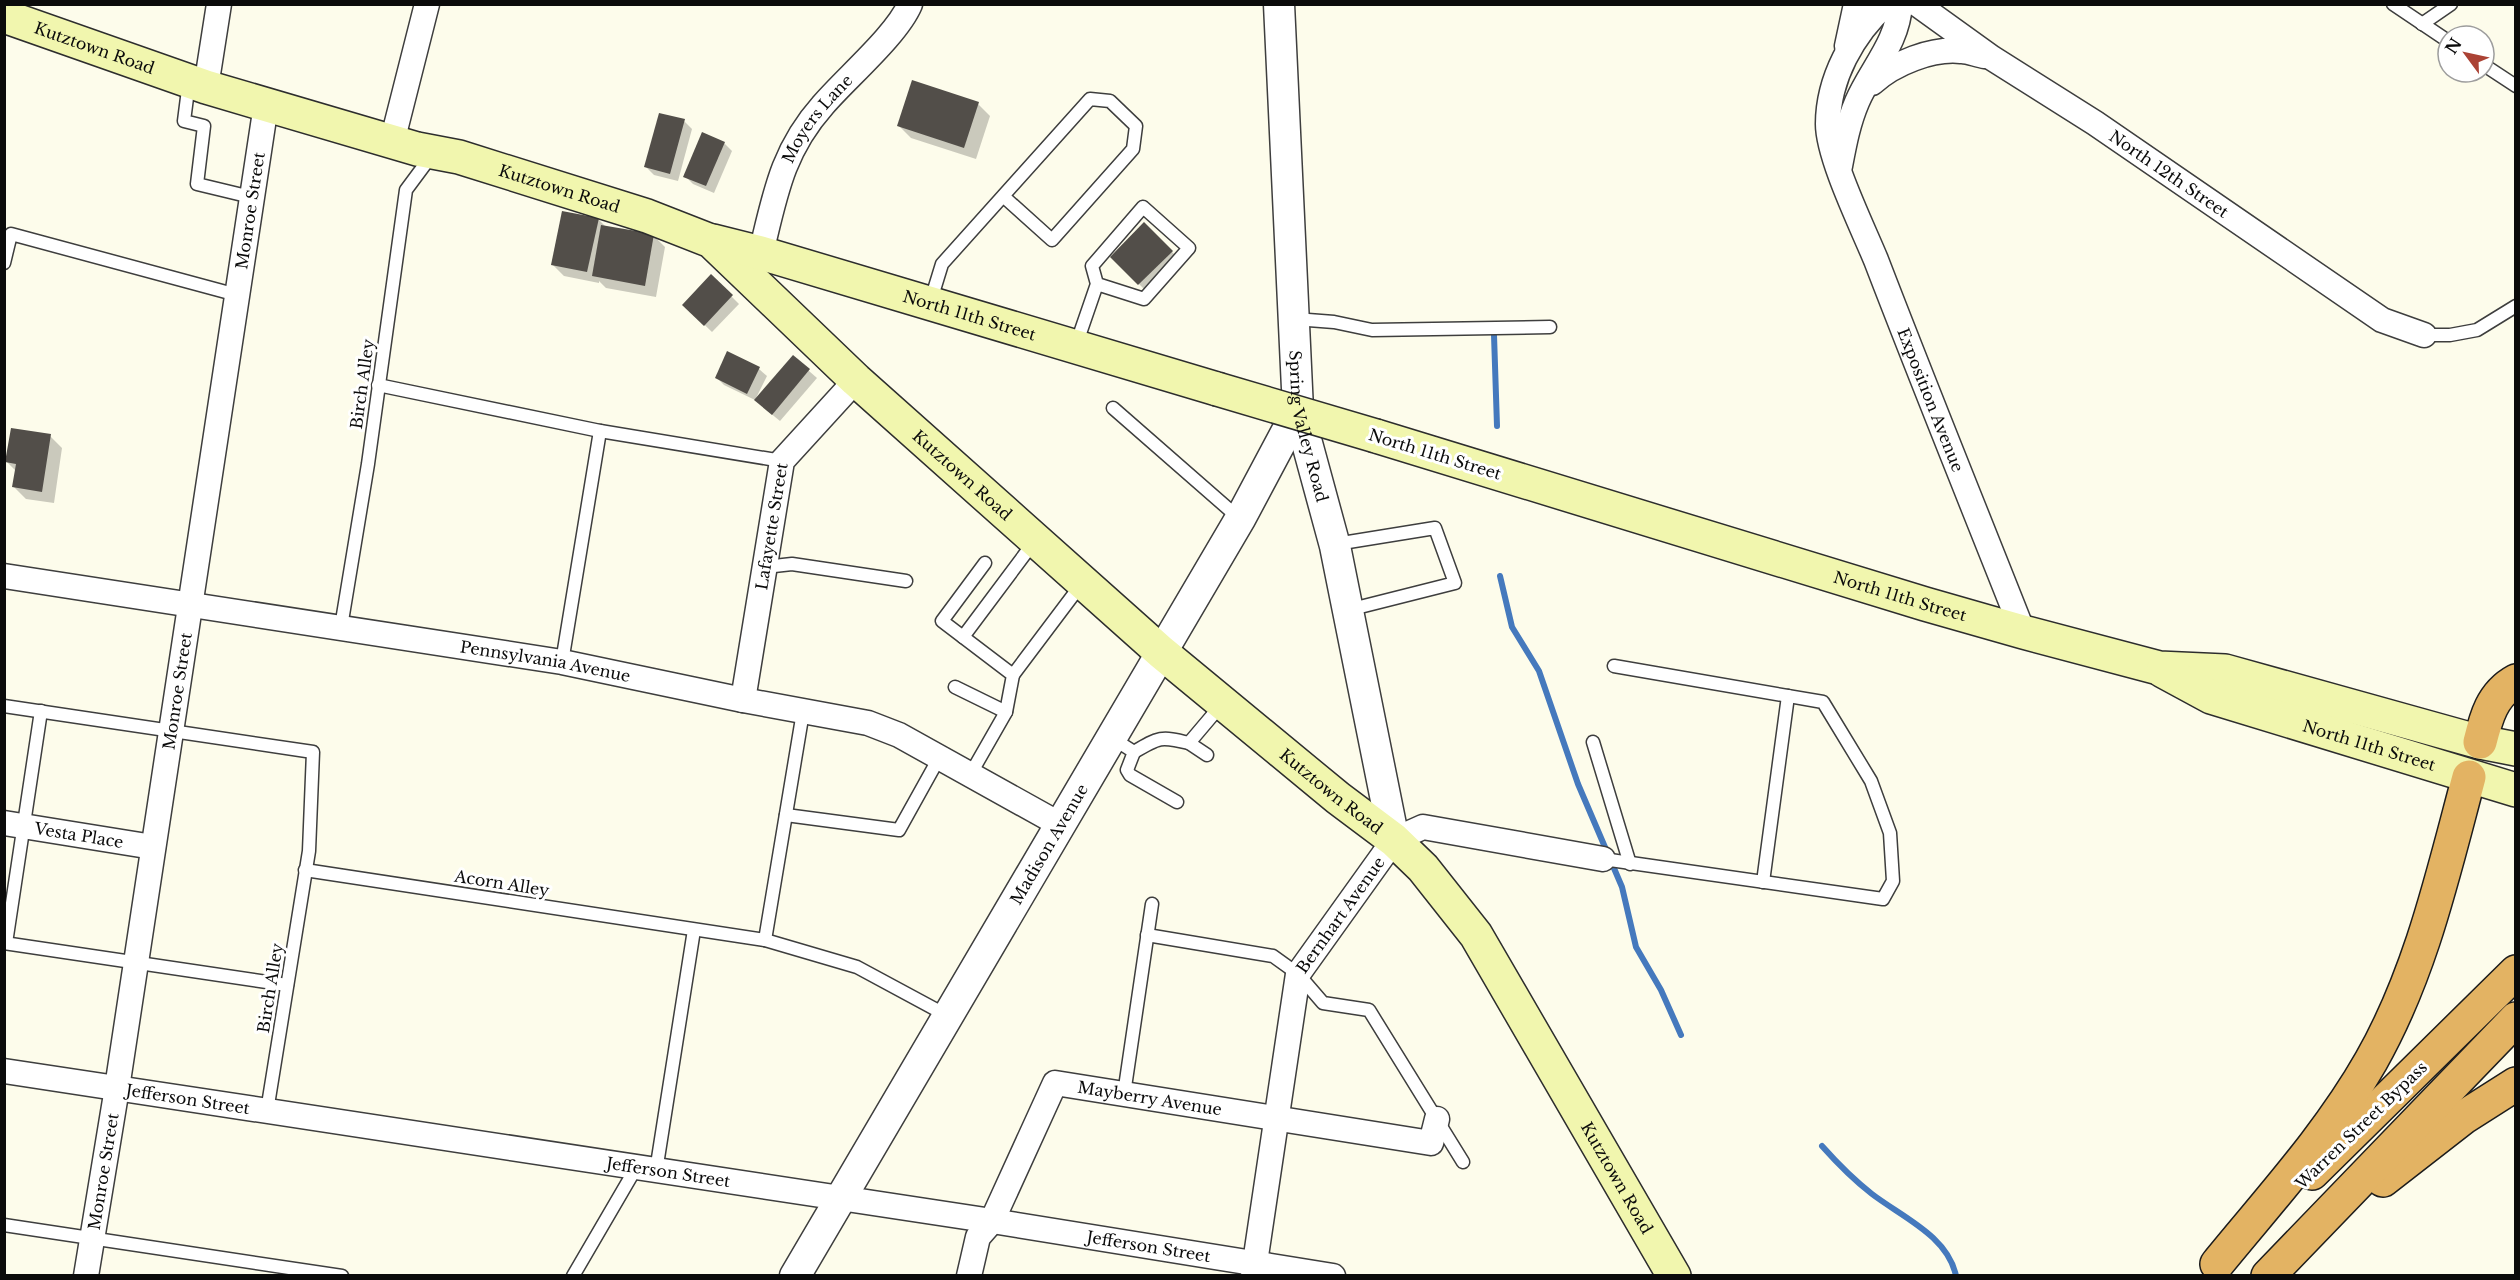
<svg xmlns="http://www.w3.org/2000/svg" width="2520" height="1280" viewBox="0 0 2520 1280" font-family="'Libre Baskerville',serif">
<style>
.shadow{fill:#0003}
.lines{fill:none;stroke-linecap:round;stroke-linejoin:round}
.stream{stroke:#4579bd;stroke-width:6}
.building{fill:#524e49}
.service-casing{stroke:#3e3e3e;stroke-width:15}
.minor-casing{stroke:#3e3e3e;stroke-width:27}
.tertiary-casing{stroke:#3e3e3e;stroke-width:33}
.secondary-casing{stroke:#2d2d2d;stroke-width:36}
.motorway-casing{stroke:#1c1c1c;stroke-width:36}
.service{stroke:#fff;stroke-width:12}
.minor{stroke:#fff;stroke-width:24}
.tertiary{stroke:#fff;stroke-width:30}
.secondary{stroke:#f1f6ae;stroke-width:33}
.motorway{stroke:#e3b363;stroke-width:33}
.secondary-bridge-casing{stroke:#2d2d2d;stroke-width:36;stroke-linecap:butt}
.secondary-bridge{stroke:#f1f6ae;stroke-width:33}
.labels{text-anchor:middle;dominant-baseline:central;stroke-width:6;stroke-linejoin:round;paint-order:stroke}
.street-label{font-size:16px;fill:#0b0b0b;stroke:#fff}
</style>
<rect width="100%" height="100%" fill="#fdfceb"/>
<g class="shadow">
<path d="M 978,104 L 990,116 L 976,159 L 911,138 L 899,126 Z"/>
<path d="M 684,121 L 692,129 L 678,181 L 654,175 L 646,167 Z"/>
<path d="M 724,143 L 732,151 L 714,193 L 693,184 L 685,176 Z"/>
<path d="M 598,219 L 606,227 L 653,235 L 665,247 L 656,297 L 606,288 L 599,281 L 599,283 L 564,276 L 552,264 Z"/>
<path d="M 1144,224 L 1183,263 L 1151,296 L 1112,257 Z"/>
<path d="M 711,276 L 739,304 L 712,332 L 684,305 Z"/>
<path d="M 793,357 L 817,378 L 780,421 L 764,408 Z"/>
<path d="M 759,369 L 767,376 L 755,400 L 724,385 L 716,377 Z"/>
<path d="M 50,436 L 62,448 L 54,503 L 26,499 L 14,487 L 16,471 L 7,462 Z"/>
</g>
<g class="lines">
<g class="stream">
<path d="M 1494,335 L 1497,426"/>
<path d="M 1500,576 L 1512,627 L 1539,671 L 1578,784 L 1622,887 L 1636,947 L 1661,990 L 1681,1035"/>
<path d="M 1822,1146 C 1838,1164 1854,1180 1872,1194 C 1902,1217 1948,1236 1956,1276"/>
</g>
</g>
<g class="building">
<path d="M 912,80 L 979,102 L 964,148 L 897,126 Z"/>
<path d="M 659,113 L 685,119 L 670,174 L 644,167 Z"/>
<path d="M 702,132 L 725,142 L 706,186 L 683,177 Z"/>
<path d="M 562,211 L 599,218 L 587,272 L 551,265 Z"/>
<path d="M 1144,222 L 1173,251 L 1138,285 L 1110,257 Z"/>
<path d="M 601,225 L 654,234 L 645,286 L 592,276 Z"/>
<path d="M 711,274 L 733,295 L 704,326 L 682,305 Z"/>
<path d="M 727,351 L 760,367 L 747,394 L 715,378 Z"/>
<path d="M 793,355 L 810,369 L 772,415 L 754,400 Z"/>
<path d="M 11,428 L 51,434 L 42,492 L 12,487 L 16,464 L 5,462 Z"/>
</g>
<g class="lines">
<g class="service-casing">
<g id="service">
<path d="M 2393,4 L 2448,41"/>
<path d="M 2422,24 L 2451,4"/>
<path d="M 2484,65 L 2516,86"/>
<path d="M 189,82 L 184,121 L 204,126 L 197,184 L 251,197"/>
<path d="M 4,263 L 11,234 L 237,295"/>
<path d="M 930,303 L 942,264 L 1090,99 L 1110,101 L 1136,126 L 1133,149 L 1052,240 L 1003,196"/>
<path d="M 1295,319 L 1334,322 L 1372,330 L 1550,327"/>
<path d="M 2424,335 L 2450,335 L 2477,330 L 2516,306"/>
<path d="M 1076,345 L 1097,284 L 1092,266 L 1143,207 L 1189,248 L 1144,299 L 1097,284"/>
<path d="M 378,385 L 600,431 L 782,461"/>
<path d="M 1113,408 L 1240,519"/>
<path d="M 1336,544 L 1435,528 L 1455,583 L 1348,610"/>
<path d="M 765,567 L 792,564 L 906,581"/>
<path d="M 341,627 L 368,464 L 406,190 L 432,155"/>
<path d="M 963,637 L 1034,542"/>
<path d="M 562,662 L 600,431"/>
<path d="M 1013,675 L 1083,582"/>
<path d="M 955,687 L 1006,712"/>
<path d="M 4,706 L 313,752 L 309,851 L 267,1111"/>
<path d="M 1112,738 L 1134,752 L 1127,770 L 1130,775 L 1177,802"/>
<path d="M 1593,742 L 1630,864"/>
<path d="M 1189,743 L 1207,755"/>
<path d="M 1134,752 C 1159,737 1161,736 1189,743 L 1222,704"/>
<path d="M 970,775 L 1006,712 L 1013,675 L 942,621 L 985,563"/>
<path d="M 786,815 L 899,830 L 939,758"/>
<path d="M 1603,859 L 1883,899 L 1893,881 L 1890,833 L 1871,781 L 1823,702 L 1614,666"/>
<path d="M 305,870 L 765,940 L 857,967 L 948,1016"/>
<path d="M 1763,882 L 1788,696"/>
<path d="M 1147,935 L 1273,956 L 1298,974 L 1323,1003 L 1369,1010 L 1463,1162"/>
<path d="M 765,940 L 803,712"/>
<path d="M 4,943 L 287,985"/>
<path d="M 6,943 L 41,711"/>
<path d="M 1124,1094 L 1152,904"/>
<path d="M 656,1171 L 694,930"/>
<path d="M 4,1225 L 342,1276"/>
<path d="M 573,1276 L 636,1168"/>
</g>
</g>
<g class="minor-casing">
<g id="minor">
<path id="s1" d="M 1886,4 C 1853,33 1828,79 1828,124 C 1828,157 1862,226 1876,260 C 1924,385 1974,508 2023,632"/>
<path id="s2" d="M 1917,4 L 1992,58 L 2095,123 L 2382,320 L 2424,335"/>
<path d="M 1847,46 L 1856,4"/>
<path d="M 1872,83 C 1894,63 1932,48 1961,51 C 1969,51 1977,55 1985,56"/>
<path d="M 206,87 L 219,4"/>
<path d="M 392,142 L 427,4"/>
<path d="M 1840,166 C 1844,145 1848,123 1857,102 C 1871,69 1898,43 1900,4"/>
<path id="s3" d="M 761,253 C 775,195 782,151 823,105 C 846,78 897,35 910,4"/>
<path id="s4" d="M 4,576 L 562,662 L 743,700 L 868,723 L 899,735 L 1059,824"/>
<path id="s5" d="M 743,700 L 782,461 L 856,380"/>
<path id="s6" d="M 4,823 L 153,847"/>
<path id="s7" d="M 4,1071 L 992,1221 L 1333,1276"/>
<path id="s8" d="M 86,1276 L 117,1088 L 266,105"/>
<path id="s9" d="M 969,1276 L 978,1237 L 992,1221 L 1055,1083 L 1431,1143 L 1437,1119"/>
<path id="s10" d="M 1253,1276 L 1298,974 L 1394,840 L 1423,827 L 1603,859"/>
</g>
</g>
<g class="tertiary-casing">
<g id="tertiary">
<path id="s11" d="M 1279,4 L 1298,410 L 1335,546 L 1394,840"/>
<path id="s12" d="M 795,1276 L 1240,519 L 1298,410"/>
</g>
</g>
<g class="secondary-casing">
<g id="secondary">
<path id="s13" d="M 4,16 L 206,87 L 417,149 L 459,157 L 647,216 L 711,241 L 856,380 L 1161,652 L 1338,798 L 1394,840 L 1423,868 L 1476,935 L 1674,1276"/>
<path id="s14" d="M 713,241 L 761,253 L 1217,389"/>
<path id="s15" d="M 1376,436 L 1925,604 L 2023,632 L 2159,668 L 2225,671 L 2480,742 L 2516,749"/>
<path id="s16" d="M 2163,671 L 2211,697 L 2516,790"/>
</g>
</g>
<g class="motorway-casing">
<g id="motorway">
<path d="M 2480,742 C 2486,718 2492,694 2516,681"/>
<path d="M 2312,1173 L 2516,972"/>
<path d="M 2383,1180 L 2464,1117 L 2516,1084"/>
<path d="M 2217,1264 C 2270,1199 2329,1135 2371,1061 C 2421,973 2443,874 2469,777"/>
<path d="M 2268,1276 L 2516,1019"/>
</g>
</g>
<use href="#service" class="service"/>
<use href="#minor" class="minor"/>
<use href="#tertiary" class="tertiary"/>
<use href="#secondary" class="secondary"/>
<use href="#motorway" class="motorway"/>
<g class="secondary-bridge-casing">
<path id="secondary-bridge" d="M 1217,389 L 1376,436"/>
</g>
<use href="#secondary-bridge" class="secondary-bridge"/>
</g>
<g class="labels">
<g class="street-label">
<text stroke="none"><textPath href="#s13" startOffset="96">Kutztown Road</textPath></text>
<text stroke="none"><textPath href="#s3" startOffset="148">Moyers Lane</textPath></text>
<text stroke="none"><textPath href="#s2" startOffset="304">North 12th Street</textPath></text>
<text stroke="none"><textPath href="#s13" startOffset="582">Kutztown Road</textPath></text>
<text stroke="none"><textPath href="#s8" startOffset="1078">Monroe Street</textPath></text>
<text stroke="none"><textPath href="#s14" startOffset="267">North 11th Street</textPath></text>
<text transform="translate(362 384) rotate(-82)">Birch Alley</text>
<text stroke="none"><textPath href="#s1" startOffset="432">Exposition Avenue</textPath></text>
<text stroke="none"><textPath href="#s11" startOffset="424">Spring Valley Road</textPath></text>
<text transform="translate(1435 454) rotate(17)">North 11th Street</text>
<text stroke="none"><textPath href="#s13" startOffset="1086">Kutztown Road</textPath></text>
<text stroke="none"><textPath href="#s5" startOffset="176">Lafayette Street</textPath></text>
<text stroke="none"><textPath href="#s15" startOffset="548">North 11th Street</textPath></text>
<text stroke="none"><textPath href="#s4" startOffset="548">Pennsylvania Avenue</textPath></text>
<text stroke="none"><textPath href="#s8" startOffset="592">Monroe Street</textPath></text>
<text stroke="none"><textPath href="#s16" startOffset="220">North 11th Street</textPath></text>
<text stroke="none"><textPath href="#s13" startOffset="1572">Kutztown Road</textPath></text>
<text stroke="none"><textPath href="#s6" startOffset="76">Vesta Place</textPath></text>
<text stroke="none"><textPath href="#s12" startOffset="501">Madison Avenue</textPath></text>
<text transform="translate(502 883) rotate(9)">Acorn Alley</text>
<text stroke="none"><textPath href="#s10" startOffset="378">Bernhart Avenue</textPath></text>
<text transform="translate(270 988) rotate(-81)">Birch Alley</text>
<text stroke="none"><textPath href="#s9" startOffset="309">Mayberry Avenue</textPath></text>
<text stroke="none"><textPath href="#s7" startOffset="186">Jefferson Street</textPath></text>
<text transform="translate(2361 1125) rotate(-44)">Warren Street Bypass</text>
<text stroke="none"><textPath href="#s8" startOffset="106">Monroe Street</textPath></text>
<text stroke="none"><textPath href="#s7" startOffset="672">Jefferson Street</textPath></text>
<text stroke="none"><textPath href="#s13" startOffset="2058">Kutztown Road</textPath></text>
<text stroke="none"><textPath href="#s7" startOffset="1158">Jefferson Street</textPath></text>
</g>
</g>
<rect width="2520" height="1280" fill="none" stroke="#0b0b0b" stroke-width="12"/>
<g transform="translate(2466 54) rotate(303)"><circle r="28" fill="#ffffff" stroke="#9d9d9d" stroke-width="1.5"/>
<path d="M0-4.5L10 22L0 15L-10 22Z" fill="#ab4234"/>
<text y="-9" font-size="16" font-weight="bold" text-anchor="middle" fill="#0b0b0b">N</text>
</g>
</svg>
